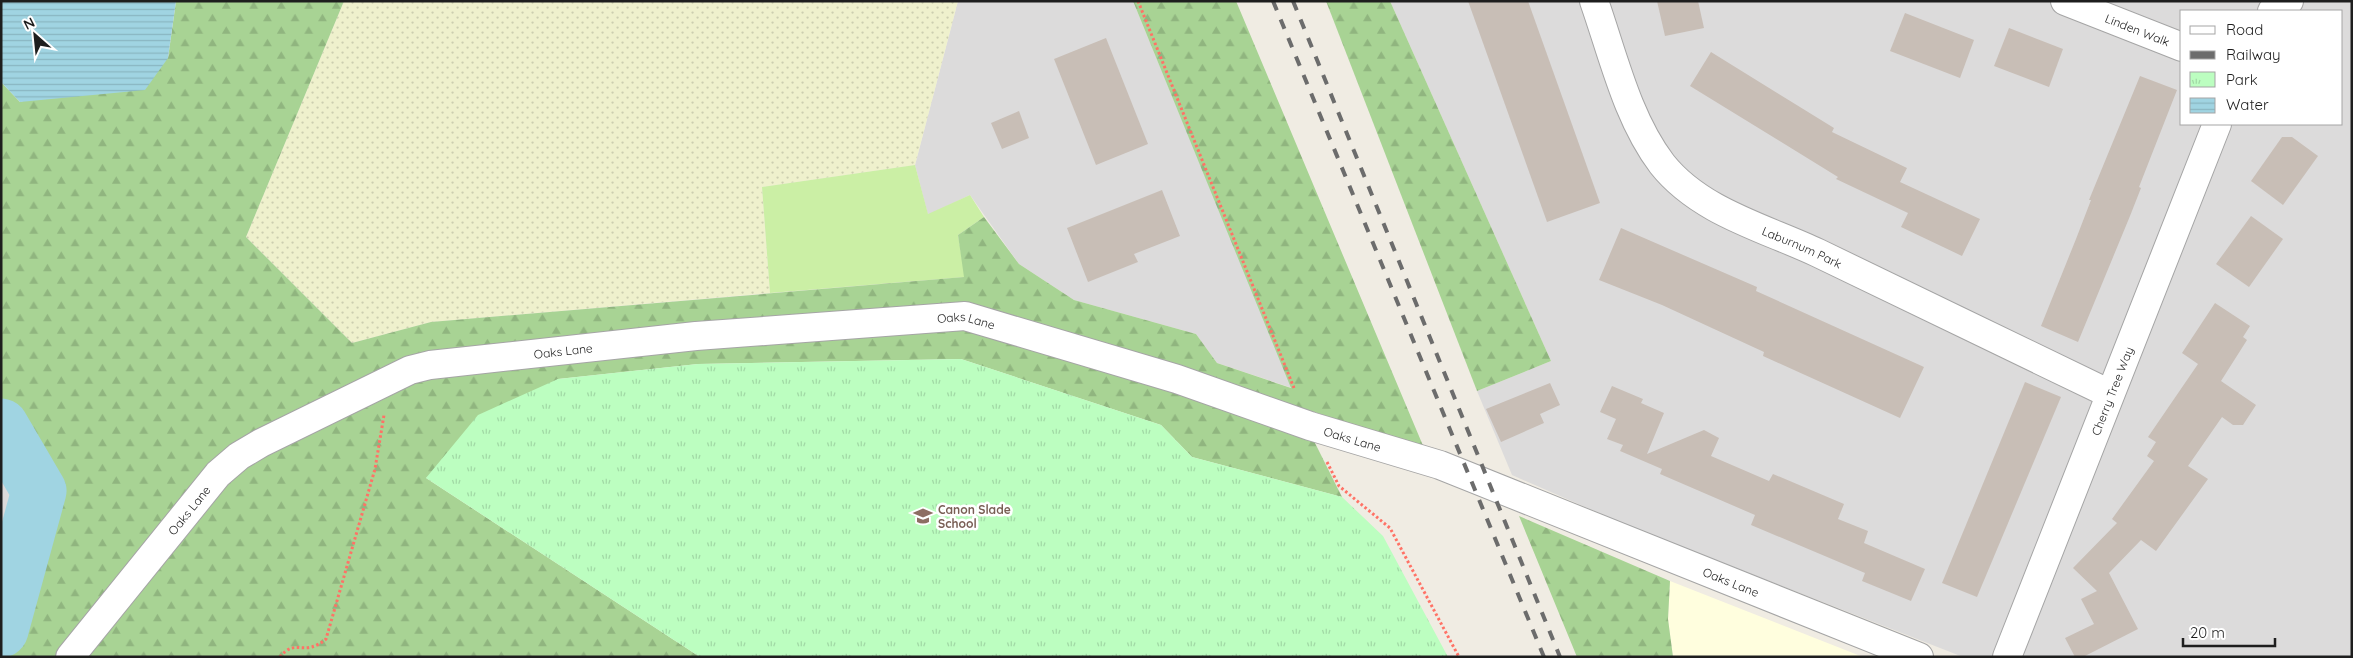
<svg xmlns="http://www.w3.org/2000/svg" width="2353" height="658" viewBox="0 0 2353 658" font-family="Quicksand,sans-serif">
<style>
.residential{fill:#dcdbdb;fill-rule:evenodd}
.education{fill:#fffede}
.farmland{fill:url(#farmland-dots)}
.grass{fill:#cbefa5}
.forest{fill:url(#forest-firs)}
.park{fill:url(#park-tufts)}
.water{fill:url(#water-rules)}
.lines{fill:none;stroke-linecap:round;stroke-linejoin:round}
.river{stroke:#a0d4e2;stroke-width:55}
.building{fill:#c8beb6}
.street-casing{stroke:#a5a5a5;stroke-width:30}
.path{stroke:#ff7266;stroke-width:3;stroke-dasharray:2.5 2.5;stroke-linecap:butt}
.street{stroke:#fff;stroke-width:28}
.rail{stroke:#6c6c6c;stroke-width:4;stroke-dasharray:10 10;stroke-linecap:butt}
.labels{text-anchor:middle;dominant-baseline:central;stroke-width:5;stroke-linejoin:round;paint-order:stroke}
.street-label{font-size:12px;fill:#1e1e1e;stroke:#fff}
.education-label{font-size:12px;font-weight:bold;fill:#785e54;stroke:#fff;text-anchor:start}
</style>
<defs>
<pattern id="farmland-dots" width="8" height="8" patternUnits="userSpaceOnUse" patternTransform="scale(1.25)"><rect width="8" height="8" fill="#eff1cd"/><path d="M2 2h.1M6 6h.1" fill="none" stroke="#ccceb0" stroke-width="1.8" stroke-linecap="round"/></pattern>
<pattern id="forest-firs" width="22" height="20" patternUnits="userSpaceOnUse" patternTransform="scale(1.25)"><rect width="22" height="20" fill="#a8d394"/><path d="M5 1l3.5 6h-7zM16 11l3.5 6h-7z" fill="#90b57f"/></pattern>
<pattern id="park-tufts" width="24" height="20" patternUnits="userSpaceOnUse" patternTransform="scale(1.25)"><rect width="24" height="20" fill="#bcfec0"/><path d="M3 7l-1-3M5 7V3M7 7l1-3M15 17l-1-3M17 17v-4M19 17l1-3" fill="none" stroke="#a1d9a5"/></pattern>
<pattern id="water-rules" width="6" height="5" patternUnits="userSpaceOnUse" patternTransform="scale(1.25)"><rect width="6" height="5" fill="#a0d4e2"/><path d="M0 2.5h6" fill="none" stroke="#89b6c1"/></pattern>
</defs>
<rect width="100%" height="100%" fill="#f0ece3"/>
<g class="residential">
<path d="M 958,1 L 1133,1 L 1292,388 L 1217,363 L 1196,334 L 1074,300 L 1019,264 L 970,195 L 928,215 L 915,165 Z"/>
<path d="M 1390,1 L 2352,1 L 2352,657 L 1963,657 L 1624,524 L 1512,475 L 1477,391 L 1551,361 ZM 2182,11 L 2342,11 L 2342,124 L 2182,124 Z"/>
<path d="M 1,426 L 39,491 L 1,630 Z"/>
</g>
<path class="education" d="M 1670,581 L 1863,657 L 1673,657 L 1668,619 Z"/>
<path class="farmland" d="M 344,1 L 958,1 L 915,165 L 762,187 L 770,293 L 431,322 L 352,343 L 246,237 Z"/>
<path class="grass" d="M 915,165 L 928,214 L 970,195 L 984,217 L 958,235 L 965,277 L 770,293 L 762,187 Z"/>
<g class="forest">
<path d="M 176,1 L 344,1 L 246,237 L 352,343 L 431,322 L 964,277 L 958,235 L 984,217 L 1019,264 L 1074,300 L 1196,334 L 1217,363 L 1291,388 L 1133,1 L 1236,1 L 1424,448 L 1299,407 L 1309,431 L 1342,497 L 1192,457 L 1161,425 L 961,359 L 698,364 L 558,379 L 426,478 L 700,657 L 1,657 L 1,630 L 38,491 L 1,426 L 1,82 L 20,102 L 168,58 Z"/>
<path d="M 1326,1 L 1390,1 L 1551,361 L 1477,391 Z"/>
<path d="M 1519,516 L 1670,581 L 1668,619 L 1673,657 L 1577,657 Z"/>
</g>
<path class="park" d="M 961,359 L 1161,425 L 1192,457 L 1342,497 L 1383,536 L 1448,657 L 700,657 L 426,478 L 478,415 L 558,379 L 698,364 Z"/>
<path class="water" d="M 1,1 L 176,1 L 168,58 L 145,90 L 20,102 L 1,82 Z"/>
<g class="lines">
<path class="river" d="M 1,426 L 39,491 L 1,630"/>
</g>
<g class="building">
<path d="M 1468,1 L 1528,1 L 1600,203 L 1547,222 Z"/>
<path d="M 1657,1 L 1698,1 L 1704,28 L 1665,36 Z"/>
<path d="M 1905,13 L 1974,40 L 1960,78 L 1890,51 Z"/>
<path d="M 2009,28 L 2063,49 L 2049,87 L 1994,66 Z"/>
<path d="M 1106,38 L 1148,144 L 1096,165 L 1054,59 Z"/>
<path d="M 1711,52 L 1834,128 L 1832,132 L 1907,168 L 1900,182 L 1980,219 L 1962,256 L 1901,227 L 1908,213 L 1836,179 L 1838,177 L 1690,86 Z"/>
<path d="M 2140,76 L 2177,90 L 2139,187 L 2141,188 L 2130,216 L 2078,342 L 2041,326 L 2076,239 L 2091,200 L 2089,200 Z"/>
<path d="M 1019,111 L 1029,138 L 1002,149 L 991,123 Z"/>
<path d="M 2282,137 L 2292,137 L 2318,156 L 2283,205 L 2251,181 Z"/>
<path d="M 1162,190 L 1180,236 L 1134,254 L 1138,262 L 1088,282 L 1067,228 Z"/>
<path d="M 2251,216 L 2283,239 L 2249,287 L 2216,264 Z"/>
<path d="M 1621,228 L 1757,287 L 1756,291 L 1924,367 L 1900,418 L 1763,356 L 1764,352 L 1662,305 L 1599,280 Z"/>
<path d="M 2215,303 L 2250,326 L 2243,337 L 2247,340 L 2221,381 L 2256,405 L 2243,425 L 2233,425 L 2222,417 L 2188,466 L 2208,479 L 2156,551 L 2141,540 L 2109,573 L 2138,629 L 2083,657 L 2075,657 L 2065,638 L 2094,624 L 2081,599 L 2097,591 L 2073,568 L 2117,523 L 2112,519 L 2154,461 L 2147,456 L 2156,442 L 2148,437 L 2198,364 L 2182,353 Z"/>
<path d="M 2025,382 L 2061,397 L 1977,597 L 1942,583 Z"/>
<path d="M 1550,383 L 1560,405 L 1540,414 L 1544,423 L 1501,442 L 1486,409 Z"/>
<path d="M 1612,386 L 1643,399 L 1641,403 L 1664,413 L 1647,454 L 1704,430 L 1719,438 L 1711,456 L 1769,481 L 1773,474 L 1844,504 L 1838,519 L 1868,531 L 1864,543 L 1925,569 L 1911,601 L 1862,581 L 1865,573 L 1751,525 L 1755,515 L 1660,474 L 1662,469 L 1620,451 L 1623,445 L 1607,439 L 1616,419 L 1600,412 Z"/>
</g>
<g class="lines">
<g class="street-casing">
<g id="street">
<path id="s1" d="M 1594,1 C 1613,55 1627,118 1662,164 C 1700,212 1765,228 1818,253 C 1915,300 2013,347 2110,394"/>
<path id="s2" d="M 2065,1 L 2182,47"/>
<path d="M 2272,11 L 2289,1"/>
<path id="s3" d="M 70,657 L 218,474 L 239,456 L 261,443 L 410,370 L 430,365 L 696,336 L 965,316 L 1177,379 L 1310,426 L 1440,465 L 1919,657"/>
<path id="s4" d="M 2007,657 L 2217,124"/>
</g>
</g>
<g class="path">
<path d="M 1138,1 L 1294,388"/>
<path d="M 1327,462 L 1339,486 L 1390,528 L 1459,657"/>
<path d="M 280,657 C 296,637 303,658 326,639 L 375,469 L 384,415"/>
</g>
<use href="#street" class="street"/>
<g class="rail">
<path d="M 1273,1 L 1544,657"/>
<path d="M 1293,1 L 1560,657"/>
</g>
</g>
<defs>
<g id="school-bare" transform="scale(1.5)"><path d="M0-5L7-2L0 1L-7-2ZM-4 1L0 2.5L4 1V4Q0 6-4 4Z" fill="#8d6e63" stroke="#fff" stroke-width="2.5" paint-order="stroke"/></g>
</defs>
<g fill-rule="evenodd">
<use href="#school-bare" x="923" y="516"/>
</g>
<g class="labels">
<g class="street-label">
<text stroke="none"><textPath href="#s2" startOffset="78">Linden Walk</textPath></text>
<text stroke="none"><textPath href="#s1" startOffset="342">Laburnum Park</textPath></text>
<text stroke="none"><textPath href="#s3" startOffset="1014">Oaks Lane</textPath></text>
<text stroke="none"><textPath href="#s3" startOffset="609">Oaks Lane</textPath></text>
<text stroke="none"><textPath href="#s4" startOffset="286">Cherry Tree Way</textPath></text>
<text stroke="none"><textPath href="#s3" startOffset="1419">Oaks Lane</textPath></text>
<text stroke="none"><textPath href="#s3" startOffset="189">Oaks Lane</textPath></text>
<text stroke="none"><textPath href="#s3" startOffset="1824">Oaks Lane</textPath></text>
</g>
<g class="education-label">
<text x="938" y="509">Canon Slade<tspan x="938" dy="14">School</tspan></text>
</g>
</g>
<rect width="2353" height="658" fill="none" stroke="#1e1e1e" stroke-width="5"/>
<rect x="2180" y="10" width="162" height="115" fill="#ffffff" stroke="#a5a5a5"/>
<rect x="2190" y="26" width="25" height="8" fill="#ffffff" stroke="#a5a5a5"/>
<text x="2226" y="35" font-size="15" fill="#1e1e1e">Road</text>
<rect x="2190" y="51" width="25" height="8" fill="#6c6c6c" stroke="#a5a5a5"/>
<text x="2226" y="60" font-size="15" fill="#1e1e1e">Railway</text>
<rect x="2190" y="72" width="25" height="15" fill="url(#park-tufts)" stroke="#a5a5a5"/>
<text x="2226" y="85" font-size="15" fill="#1e1e1e">Park</text>
<rect x="2190" y="98" width="25" height="15" fill="url(#water-rules)" stroke="#a5a5a5"/>
<text x="2226" y="110" font-size="15" fill="#1e1e1e">Water</text>
<g transform="translate(35 35) rotate(333)" stroke="#ffffff" stroke-width="4" paint-order="stroke">
<path d="M0-4L9 19L0 12L-9 19Z" fill="#1e1e1e"/>
<text y="-8" font-size="14" font-weight="bold" text-anchor="middle" fill="#1e1e1e">N</text>
</g>
<path d="M2183 638v8h92v-8" fill="none" stroke="#1e1e1e" stroke-width="2.5"/>
<text x="2190" y="638" font-size="15" fill="#1e1e1e" stroke="#ffffff" stroke-width="4" paint-order="stroke">20 m</text>
</svg>
